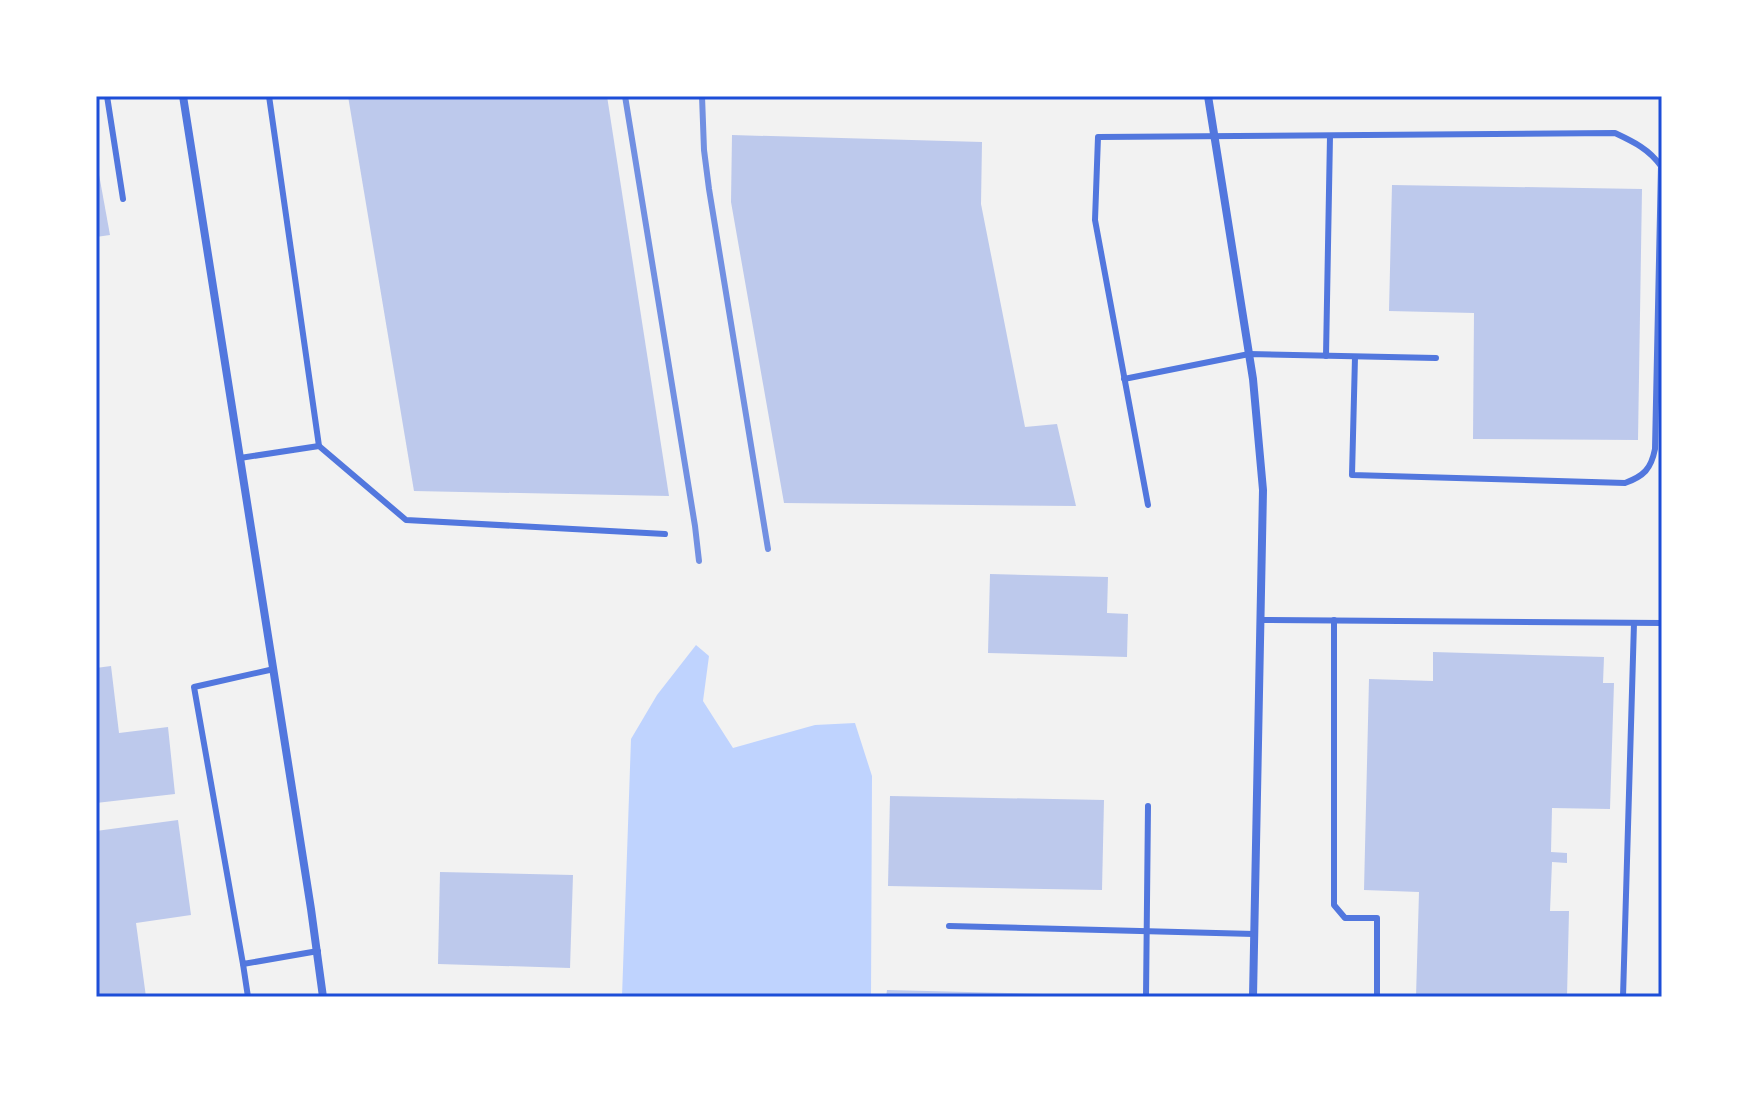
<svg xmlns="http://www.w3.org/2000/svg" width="1758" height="1093" viewBox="0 0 1758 1093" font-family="'Playfair Display',serif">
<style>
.water{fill:#bfd3fe}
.building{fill:#bdc9ec}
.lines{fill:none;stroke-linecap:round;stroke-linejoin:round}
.service{stroke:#5277de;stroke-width:6}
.minor{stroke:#5277de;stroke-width:8}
.rail{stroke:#7290e2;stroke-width:6}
.neatline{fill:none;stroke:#1d4ed8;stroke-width:3}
</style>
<rect width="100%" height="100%" fill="#f2f2f2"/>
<path class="water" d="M 696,645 L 709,656 L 703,701 L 733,748 L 815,725 L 855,723 L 872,776 L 871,997 L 622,997 L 631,739 L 657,695 Z"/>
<g class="building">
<path d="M 348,96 L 607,96 L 669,496 L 414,491 Z"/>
<path d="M 732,135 L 982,142 L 981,204 L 1025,427 L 1057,424 L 1076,506 L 784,503 L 731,202 Z"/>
<path d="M 96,158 L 110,235 L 96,237 Z"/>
<path d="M 1392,185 L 1642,189 L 1638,440 L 1473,439 L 1474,313 L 1389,311 Z"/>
<path d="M 990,574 L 1108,577 L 1107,613 L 1128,614 L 1127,657 L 988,653 Z"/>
<path d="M 1433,652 L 1604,657 L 1603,683 L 1614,683 L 1610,809 L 1552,808 L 1551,852 L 1567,853 L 1567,863 L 1552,862 L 1550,911 L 1569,911 L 1567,997 L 1416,997 L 1419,892 L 1364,890 L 1369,679 L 1433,681 Z"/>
<path d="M 111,666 L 119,733 L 168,727 L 175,794 L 96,803 L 96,668 Z"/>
<path d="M 890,796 L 1104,800 L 1102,890 L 888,886 Z"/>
<path d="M 178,820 L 191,915 L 136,923 L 146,997 L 96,997 L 96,831 Z"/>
<path d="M 440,872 L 573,875 L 570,968 L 438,964 Z"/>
<path d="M 887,990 L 1043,994 L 1043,997 L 886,997 Z"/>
</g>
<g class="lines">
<g class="service">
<path d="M 107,96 L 123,199"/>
<path d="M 269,96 L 319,446"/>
<path d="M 1326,356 L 1330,136"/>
<path d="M 1124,379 L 1249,354 L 1436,358"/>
<path d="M 240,458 L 319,446 L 406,520 L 665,534"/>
<path d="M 1148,505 L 1095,220 L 1098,137 L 1615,133 C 1634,142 1649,149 1661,166 L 1655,449 C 1651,469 1644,476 1625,483 L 1352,475 L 1355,357"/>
<path d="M 1260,620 L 1662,623"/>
<path d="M 1334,620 L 1334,905 L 1345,918 L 1377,918 L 1377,997"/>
<path d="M 274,669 L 194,687 L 243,964 L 318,951"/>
<path d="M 949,926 L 1254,934"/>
<path d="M 243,964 L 248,997"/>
<path d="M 1146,997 L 1148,806"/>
<path d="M 1623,997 L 1634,623"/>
</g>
<g class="minor">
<path d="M 183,96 L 311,909 L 323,997"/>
<path d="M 1208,96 L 1253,379 L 1263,490 L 1253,997"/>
</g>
<g class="rail">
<path d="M 625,96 L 695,526 L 699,561"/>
<path d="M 702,96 L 704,150 L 709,189 L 768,549"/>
</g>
</g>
<rect width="1758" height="1093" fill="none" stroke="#ffffff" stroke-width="196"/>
<rect x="98" y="98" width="1562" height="897" class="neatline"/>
</svg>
